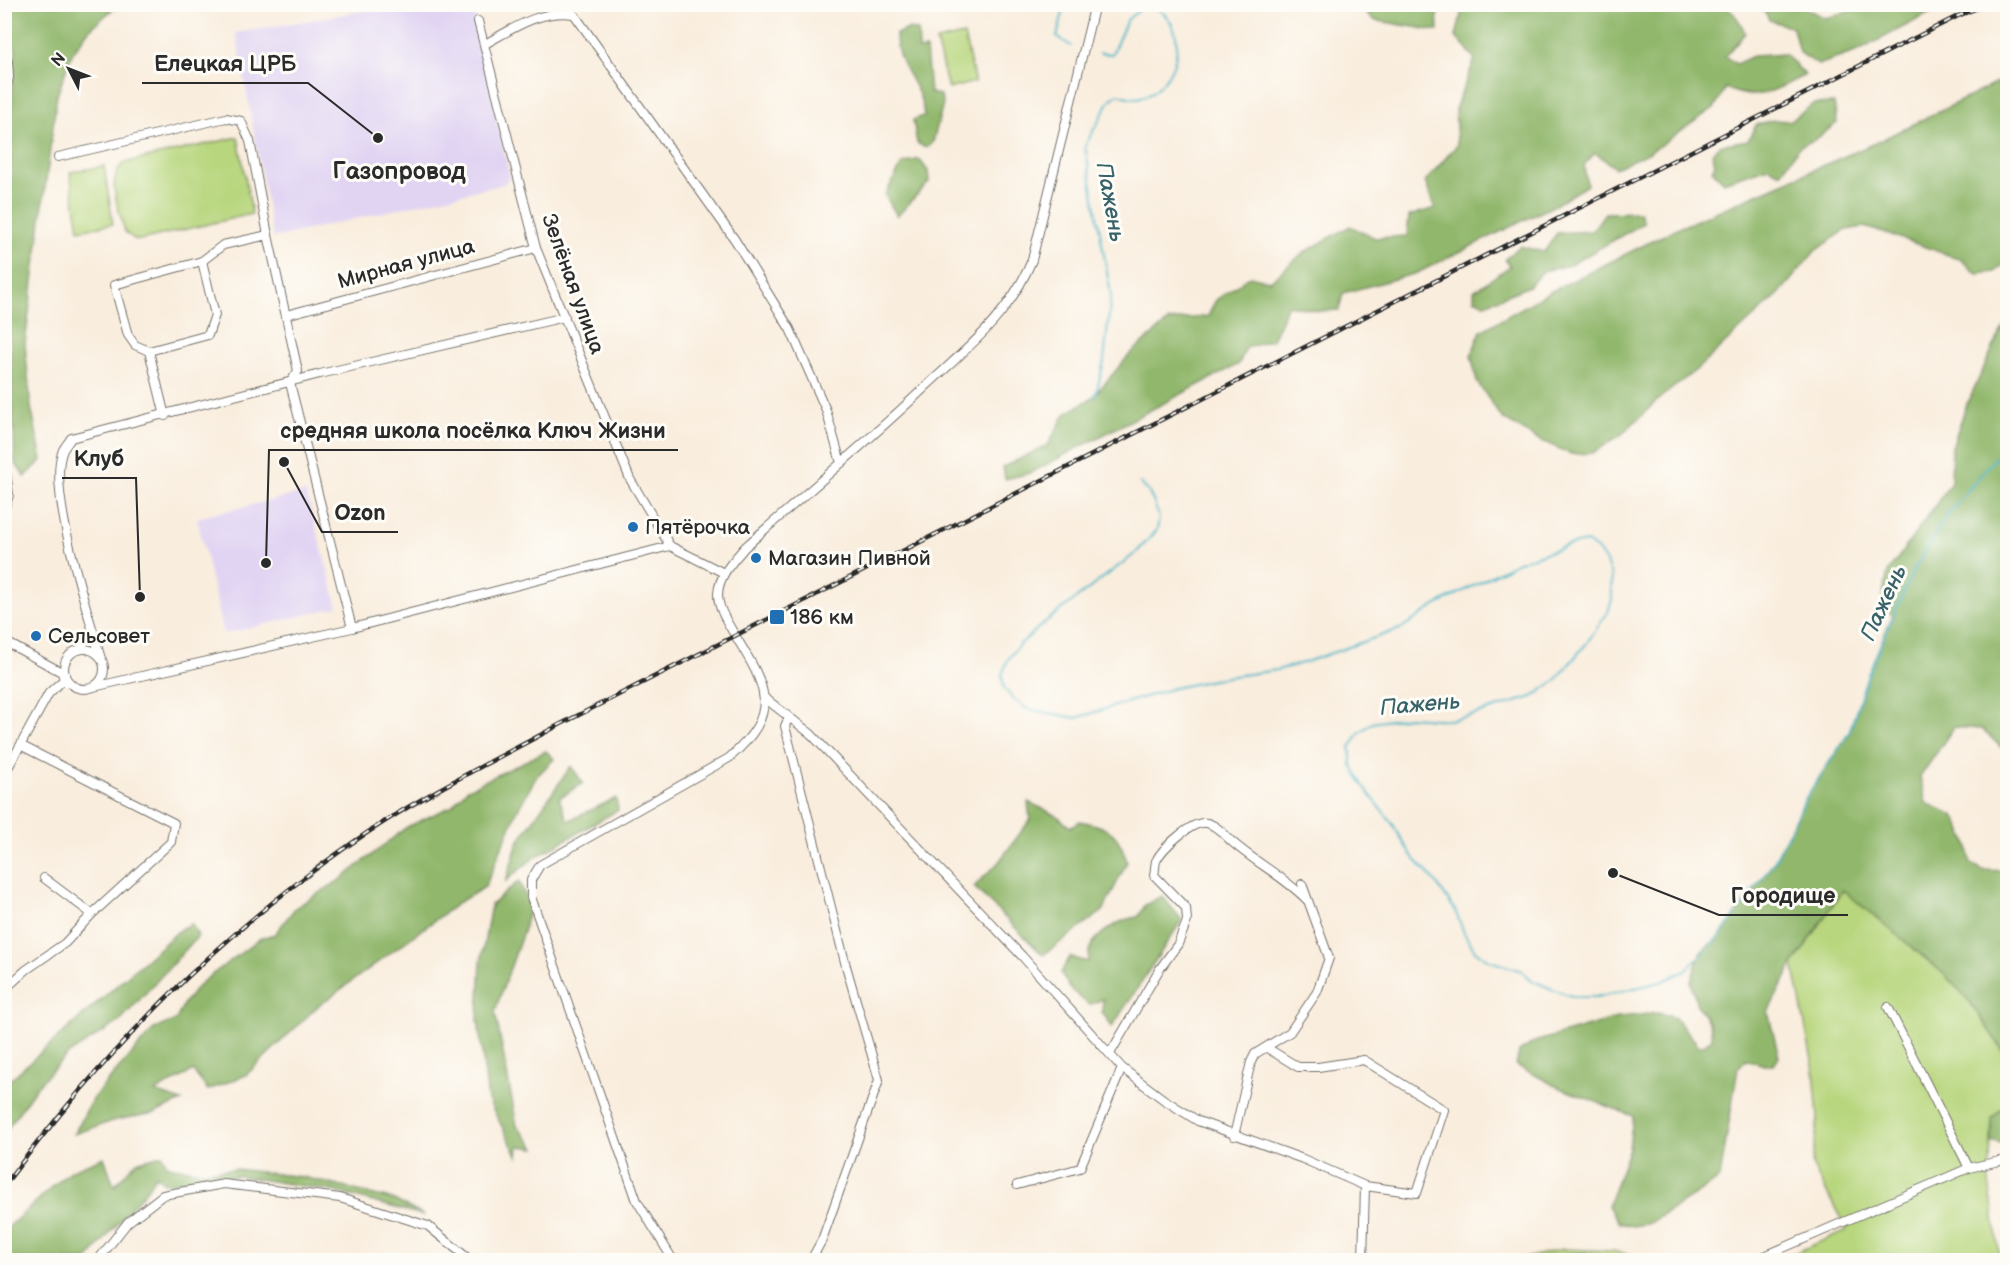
<svg xmlns="http://www.w3.org/2000/svg" width="2012" height="1265" viewBox="0 0 2012 1265" font-family="'Balsamiq Sans',sans-serif">
<style>
.built{fill:#e1d4f3}
.green{fill:#b7d67d;stroke:#718054;stroke-width:1.5}
.forest{fill:#91b76c;stroke:#5e714c;stroke-width:1.5}
.lines{fill:none;stroke-linecap:round;stroke-linejoin:round}
.stream{stroke:#49b4c7;stroke-width:2}
.minor-casing{stroke:#736f69;stroke-width:10}
.minor{stroke:#fff;stroke-width:8}
.rail-casing{stroke:#2b2b2b;stroke-width:4.5}
.rail{stroke:#fdfcf7;stroke-width:2;stroke-dasharray:7;stroke-linecap:butt}
.poi-dot{fill:#1f6fb2;stroke:#fdfcf7;stroke-width:2}
.labels{text-anchor:middle;dominant-baseline:central;stroke-width:6;stroke-linejoin:round;paint-order:stroke}
.street-label{font-size:21px;fill:#2b2b2b;stroke:#fdfcf7}
.poi-label{font-size:21px;fill:#2b2b2b;stroke:#fdfcf7;text-anchor:start}
.water-label{font-size:22px;font-style:italic;fill:#376269;stroke:#fdfcf7}
.quarter-label{font-size:24px;font-weight:bold;fill:#2b2b2b;stroke:#fdfcf7}
.leader{fill:none;stroke:#2b2b2b;stroke-width:2}
.callout-dot{fill:#2b2b2b;stroke:#fdfcf7;stroke-width:2}
.callout-label{font-size:22px;text-anchor:middle;font-weight:bold;fill:#2b2b2b;stroke:#fdfcf7;stroke-width:6;stroke-linejoin:round;paint-order:stroke}
</style>
<rect width="100%" height="100%" fill="#fdfcf7"/>
<filter id="ink" filterUnits="userSpaceOnUse"><feTurbulence type="fractalNoise" baseFrequency=".0167" numOctaves="2"/><feDisplacementMap in="SourceGraphic" scale="12" xChannelSelector="R" yChannelSelector="G"/><feConvolveMatrix kernelMatrix="1 2 1 2 8 2 1 2 1" color-interpolation-filters="sRGB"/></filter>
<filter id="wash" filterUnits="userSpaceOnUse"><feTurbulence type="fractalNoise" baseFrequency=".008" numOctaves="4" result="noise"/><feDisplacementMap in="SourceGraphic" scale="24" xChannelSelector="R" yChannelSelector="G"/><feGaussianBlur stdDeviation="1.35" result="paint"/><feColorMatrix in="noise" values="0 0 0 0 0 0 0 0 0 0 0 0 0 0 0 0 0 1.4 0 .05"/><feComposite in="paint" operator="in"/></filter>
<g filter="url(#wash)">
<rect width="100%" height="100%" fill="#f9eddd"/>
<g class="built">
<path d="M 397,5 L 473,5 L 485,70 L 510,177 L 504,184 L 273,238 L 236,33 Z"/>
<path d="M 306,492 L 338,607 L 224,634 L 197,518 Z"/>
</g>
<g class="green">
<path d="M 964,35 L 975,82 L 948,89 L 936,41 Z"/>
<path d="M 238,137 L 252,214 L 140,240 L 134,239 L 125,232 C 120,210 104,180 124,163 Z"/>
<path d="M 104,166 L 113,224 L 79,230 L 70,172 Z"/>
<path d="M 1843,890 L 1944,974 L 1970,1002 L 2007,1057 L 2007,1102 L 1992,1118 L 1989,1182 L 2000,1260 L 1779,1260 L 1847,1230 L 1812,1165 L 1818,1118 L 1814,1070 L 1793,964 Z"/>
<path d="M 1564,1249 L 1613,1251 L 1657,1260 L 1517,1260 Z"/>
</g>
<g class="forest">
<path d="M 1693,4 L 1699,10 L 1705,5 C 1729,4 1736,12 1745,33 L 1725,56 L 1736,64 L 1753,56 L 1785,54 L 1805,75 C 1777,89 1757,104 1726,88 L 1714,108 L 1650,152 L 1615,168 L 1595,153 L 1584,165 L 1587,185 L 1555,205 L 1417,273 L 1343,293 L 1339,310 L 1319,311 L 1288,305 L 1272,340 L 1246,348 L 1239,364 L 1030,473 L 1005,479 L 1003,467 L 1048,445 L 1065,414 L 1092,398 L 1131,353 L 1169,321 L 1208,316 L 1216,300 L 1250,276 L 1270,281 L 1303,253 L 1350,226 L 1375,238 L 1407,236 L 1409,216 L 1435,208 L 1425,182 L 1457,145 L 1455,109 L 1475,59 L 1456,37 L 1463,5 Z"/>
<path d="M 5,5 L 135,5 L 113,9 L 88,31 L 72,54 L 57,95 L 25,344 L 31,407 L 42,460 L 25,477 L 15,463 L 8,288 L 13,66 L 16,50 L 5,41 Z"/>
<path d="M 1360,5 L 1437,5 L 1438,31 L 1373,20 L 1360,8 Z"/>
<path d="M 1762,5 L 1800,5 L 1825,18 L 1874,5 L 1945,5 L 1858,51 L 1818,65 L 1799,52 L 1793,28 L 1769,20 Z"/>
<path d="M 908,29 L 918,31 L 919,50 L 926,49 L 930,93 L 940,95 L 943,104 L 933,142 L 926,148 L 917,143 L 913,120 L 924,116 C 922,83 895,68 896,34 Z"/>
<path d="M 2007,78 L 2007,262 L 1995,272 L 1977,274 L 1960,259 L 1891,235 L 1864,227 L 1846,230 L 1815,251 L 1779,294 L 1696,370 L 1660,398 L 1622,434 L 1593,453 L 1571,454 L 1533,437 L 1502,418 L 1477,382 L 1471,355 L 1481,331 L 1548,293 L 1674,230 L 1873,144 Z"/>
<path d="M 1834,103 L 1837,123 L 1816,139 L 1800,146 L 1781,173 L 1768,167 L 1724,182 L 1712,170 L 1715,164 L 1712,153 L 1720,145 L 1748,140 L 1756,125 L 1774,120 L 1789,121 L 1814,104 Z"/>
<path d="M 919,159 L 928,171 L 929,182 L 897,216 L 885,195 L 902,164 Z"/>
<path d="M 1640,212 L 1644,223 L 1570,265 L 1543,271 L 1529,286 L 1485,304 L 1474,299 L 1474,291 L 1510,266 L 1505,259 L 1520,246 L 1544,252 L 1557,233 L 1592,231 L 1605,213 Z"/>
<path d="M 2007,324 L 2007,753 L 1982,729 L 1954,727 L 1920,777 L 1926,803 L 1954,815 L 1966,839 L 1971,863 L 1982,870 L 2007,871 L 2007,1057 L 1970,1002 L 1944,974 L 1843,890 L 1793,964 L 1768,1012 L 1779,1057 L 1774,1065 L 1764,1065 L 1746,1059 L 1738,1068 L 1720,1177 L 1703,1190 L 1650,1223 L 1634,1226 L 1619,1223 L 1608,1206 L 1629,1148 L 1633,1116 L 1560,1088 L 1516,1065 L 1519,1052 L 1534,1042 L 1620,1017 L 1659,1013 L 1675,1018 L 1700,1047 L 1712,1039 L 1710,1024 L 1697,1005 L 1691,982 L 1700,953 L 1720,936 L 1774,862 L 1807,796 L 1849,733 L 1868,674 L 1892,617 L 1882,598 L 1888,572 L 1951,483 L 1952,447 L 1966,406 L 2000,333 Z"/>
<path d="M 546,751 L 554,759 L 537,776 L 517,811 L 485,887 L 461,901 L 317,1007 L 246,1075 L 208,1090 L 193,1071 L 155,1092 L 182,1101 L 155,1113 L 116,1120 L 74,1134 L 93,1098 L 154,1029 L 176,1020 L 184,1003 L 202,982 L 261,938 L 275,934 L 295,908 L 340,880 L 407,827 L 452,806 L 466,790 Z"/>
<path d="M 571,766 L 583,783 L 559,798 L 568,821 L 616,798 L 618,810 L 532,859 L 506,881 L 518,842 Z"/>
<path d="M 1028,802 L 1056,815 L 1070,827 L 1080,821 C 1109,827 1119,832 1127,862 L 1103,911 L 1043,955 L 974,887 L 998,863 L 1030,820 Z"/>
<path d="M 519,881 L 530,907 L 524,929 L 495,1011 L 517,1126 L 536,1148 L 519,1146 L 518,1157 L 488,1100 L 478,1019 L 481,961 L 491,905 Z"/>
<path d="M 1162,896 L 1182,920 L 1112,1027 L 1102,1012 L 1103,999 L 1089,1005 L 1071,990 L 1061,973 L 1070,957 L 1088,962 C 1089,959 1088,951 1090,948 C 1096,934 1124,917 1138,917 L 1145,905 Z"/>
<path d="M 192,924 L 198,936 L 119,1022 L 67,1055 L 37,1086 L 5,1132 L 5,1084 L 182,928 Z"/>
<path d="M 2007,1102 L 2007,1146 L 1991,1141 L 1992,1118 Z"/>
<path d="M 162,1155 L 168,1166 L 199,1171 L 235,1169 L 303,1177 L 394,1200 L 425,1216 L 333,1191 L 239,1176 L 164,1183 L 156,1175 L 147,1189 L 87,1260 L 5,1260 L 5,1230 L 70,1171 L 104,1157 L 114,1186 L 136,1162 Z"/>
</g>
<g class="lines">
<g class="stream">
<path d="M 1065,4 L 1057,37 L 1071,46"/>
<path d="M 1100,53 L 1112,54 L 1127,20 L 1146,4"/>
<path d="M 1095,398 L 1104,361 L 1111,295 L 1085,146 L 1110,100 L 1118,94 C 1127,97 1136,100 1145,96 C 1183,79 1191,17 1146,4"/>
<path d="M 1140,483 L 1148,491 L 1154,503 L 1159,517 L 1157,530 L 1136,553 L 1045,622 L 1018,646 L 1007,661 L 1002,675 L 1004,688 L 1012,698 L 1027,709 L 1076,718 L 1174,688 L 1227,677 L 1277,670 L 1306,662 L 1400,629 L 1435,606 L 1516,563 L 1566,546 L 1587,542 L 1597,549 L 1605,560 L 1611,575 L 1612,600 L 1608,612 L 1586,644 L 1556,680 L 1532,697 L 1473,715 L 1450,720 L 1408,717 L 1372,723 L 1359,733 L 1350,748 L 1352,765 L 1362,784 L 1392,823 L 1411,855 L 1434,880 L 1455,910 L 1464,933 L 1475,951 L 1490,961 L 1522,971 L 1533,981 L 1552,989 L 1575,997 L 1596,997 L 1661,982 L 1685,971 L 1720,936 L 1774,862 L 1807,796 L 1849,733 L 1868,674 L 1913,571 L 1946,517 L 2004,447 L 2008,437"/>
</g>
</g>
</g>
<g filter="url(#ink)">
<g class="lines">
<g class="minor-casing">
<g id="minor">
<path d="M 478,21 L 536,248 L 630,479 L 670,546"/>
<path d="M 485,44 C 514,28 541,9 574,14 L 735,240 L 790,329 L 826,410 L 841,463"/>
<path d="M 4,60 L 8,62 L 9,77 L 4,99"/>
<path d="M 58,157 L 226,118 L 241,121 L 250,141 L 268,235"/>
<path d="M 286,315 L 536,248"/>
<path d="M 149,351 L 208,335 L 215,315 L 202,261"/>
<path d="M 165,416 L 149,351 L 135,345 L 128,335 L 114,285 L 202,261 L 223,245 L 268,235 L 298,371 L 290,383 L 352,628"/>
<path d="M 4,457 L 9,495 L 4,510"/>
<path d="M 4,641 L 65,674 L 63,676"/>
<circle cx="84" cy="669" r="20"/>
<path d="M 79,650 L 93,631"/>
<path d="M 101,659 C 89,615 46,488 63,450 C 65,446 69,442 71,438 L 320,374 L 565,317"/>
<path d="M 89,688 L 352,628 L 670,546 L 724,573"/>
<path d="M 766,699 L 811,734 L 1022,956 L 1122,1068 L 1163,1099 L 1198,1121 L 1303,1159 L 1365,1186 L 1417,1193 L 1444,1110 L 1364,1060 L 1318,1067 L 1298,1067 L 1267,1048"/>
<path d="M 789,717 L 785,726 L 846,966 L 879,1080 L 822,1240 L 811,1260"/>
<path d="M 4,775 L 49,693 L 61,682 L 69,682"/>
<path d="M 44,878 L 92,914"/>
<path d="M 4,990 L 26,970 L 65,943 L 92,914 L 171,842 L 174,823 L 22,746"/>
<path d="M 1111,1052 L 1159,970 L 1178,944 L 1187,921 L 1186,908 L 1154,875 C 1155,871 1155,865 1156,861 C 1162,848 1193,820 1207,823 C 1216,825 1224,834 1230,840 C 1254,862 1285,877 1307,900"/>
<path d="M 1234,1136 L 1251,1062 L 1255,1054 L 1290,1032 L 1317,992 L 1329,958 L 1302,884"/>
<path d="M 1969,1168 L 2008,1159"/>
<path d="M 1017,1185 L 1080,1168 L 1122,1068"/>
<path d="M 98,1260 L 128,1222 L 163,1195 L 224,1184 L 340,1198 L 428,1226 L 470,1260"/>
<path d="M 673,1260 L 637,1201 L 531,897 L 531,880 L 540,865 L 729,758 C 783,711 766,686 733,632 C 726,620 718,608 718,594 C 719,575 733,561 745,547 C 804,495 865,444 922,390 C 967,348 1008,318 1032,260 L 1095,4"/>
<path d="M 1363,1260 L 1365,1186"/>
<path d="M 1555,1260 L 1608,1258 L 1616,1260"/>
<path d="M 1755,1260 L 1969,1168 L 1888,1007"/>
</g>
</g>
<use href="#minor" class="minor"/>
<g class="rail-casing">
<path id="rail" d="M 4,1186 C 104,1052 215,938 352,843 C 418,797 491,762 561,724 L 1958,16 L 1987,4"/>
</g>
<use href="#rail" class="rail"/>
</g>
</g>
<g class="poi-dot">
<circle cx="633" cy="527" r="6"/>
<circle cx="756" cy="558" r="6"/>
<rect x="769" y="609" width="16" height="16" rx="3"/>
<circle cx="36" cy="636" r="6"/>
</g>
<g class="labels">
<g class="street-label">
<text transform="translate(406 264) rotate(-15)">Мирная улица</text>
<text transform="translate(573 284) rotate(70)">Зелёная улица</text>
</g>
<g class="poi-label">
<text x="645" y="527">Пятёрочка</text>
<text x="768" y="558">Магазин Пивной</text>
<text x="790" y="617">186 км</text>
<text x="48" y="636">Сельсовет</text>
</g>
<g class="water-label">
<text transform="translate(1110 202) rotate(80)">Пажень</text>
<text transform="translate(1884 603) rotate(-65)">Пажень</text>
<text transform="translate(1420 705) rotate(-5)">Пажень</text>
</g>
<g class="quarter-label">
<text x="399" y="171">Газопровод</text>
</g>
</g>
<path class="leader" d="M378 138L308 83H142M266 563L269 450H678M140 597L136 478H62M284 462L322 532H398M1613 873L1719 915H1848"/>
<g class="callout-dot">
<circle cx="378" cy="138" r="6"/>
<circle cx="266" cy="563" r="6"/>
<circle cx="140" cy="597" r="6"/>
<circle cx="284" cy="462" r="6"/>
<circle cx="1613" cy="873" r="6"/>
</g>
<g class="callout-label">
<text x="225" y="71">Елецкая ЦРБ</text>
<text x="473" y="438">средняя школа посёлка Ключ Жизни</text>
<text x="99" y="466">Клуб</text>
<text x="360" y="520">Ozon</text>
<text x="1783" y="903">Городище</text>
</g>
<rect width="2012" height="1265" fill="none" stroke="#fdfcf7" stroke-width="24"/>
<g transform="translate(69 69) rotate(312)" stroke="#fdfcf7" stroke-width="4.5" paint-order="stroke">
<path d="M0-4.5L10 22L0 15L-10 22Z" fill="#2b2b2b"/>
<text y="-9" font-size="16" font-weight="bold" text-anchor="middle" fill="#2b2b2b">N</text>
</g>
</svg>
